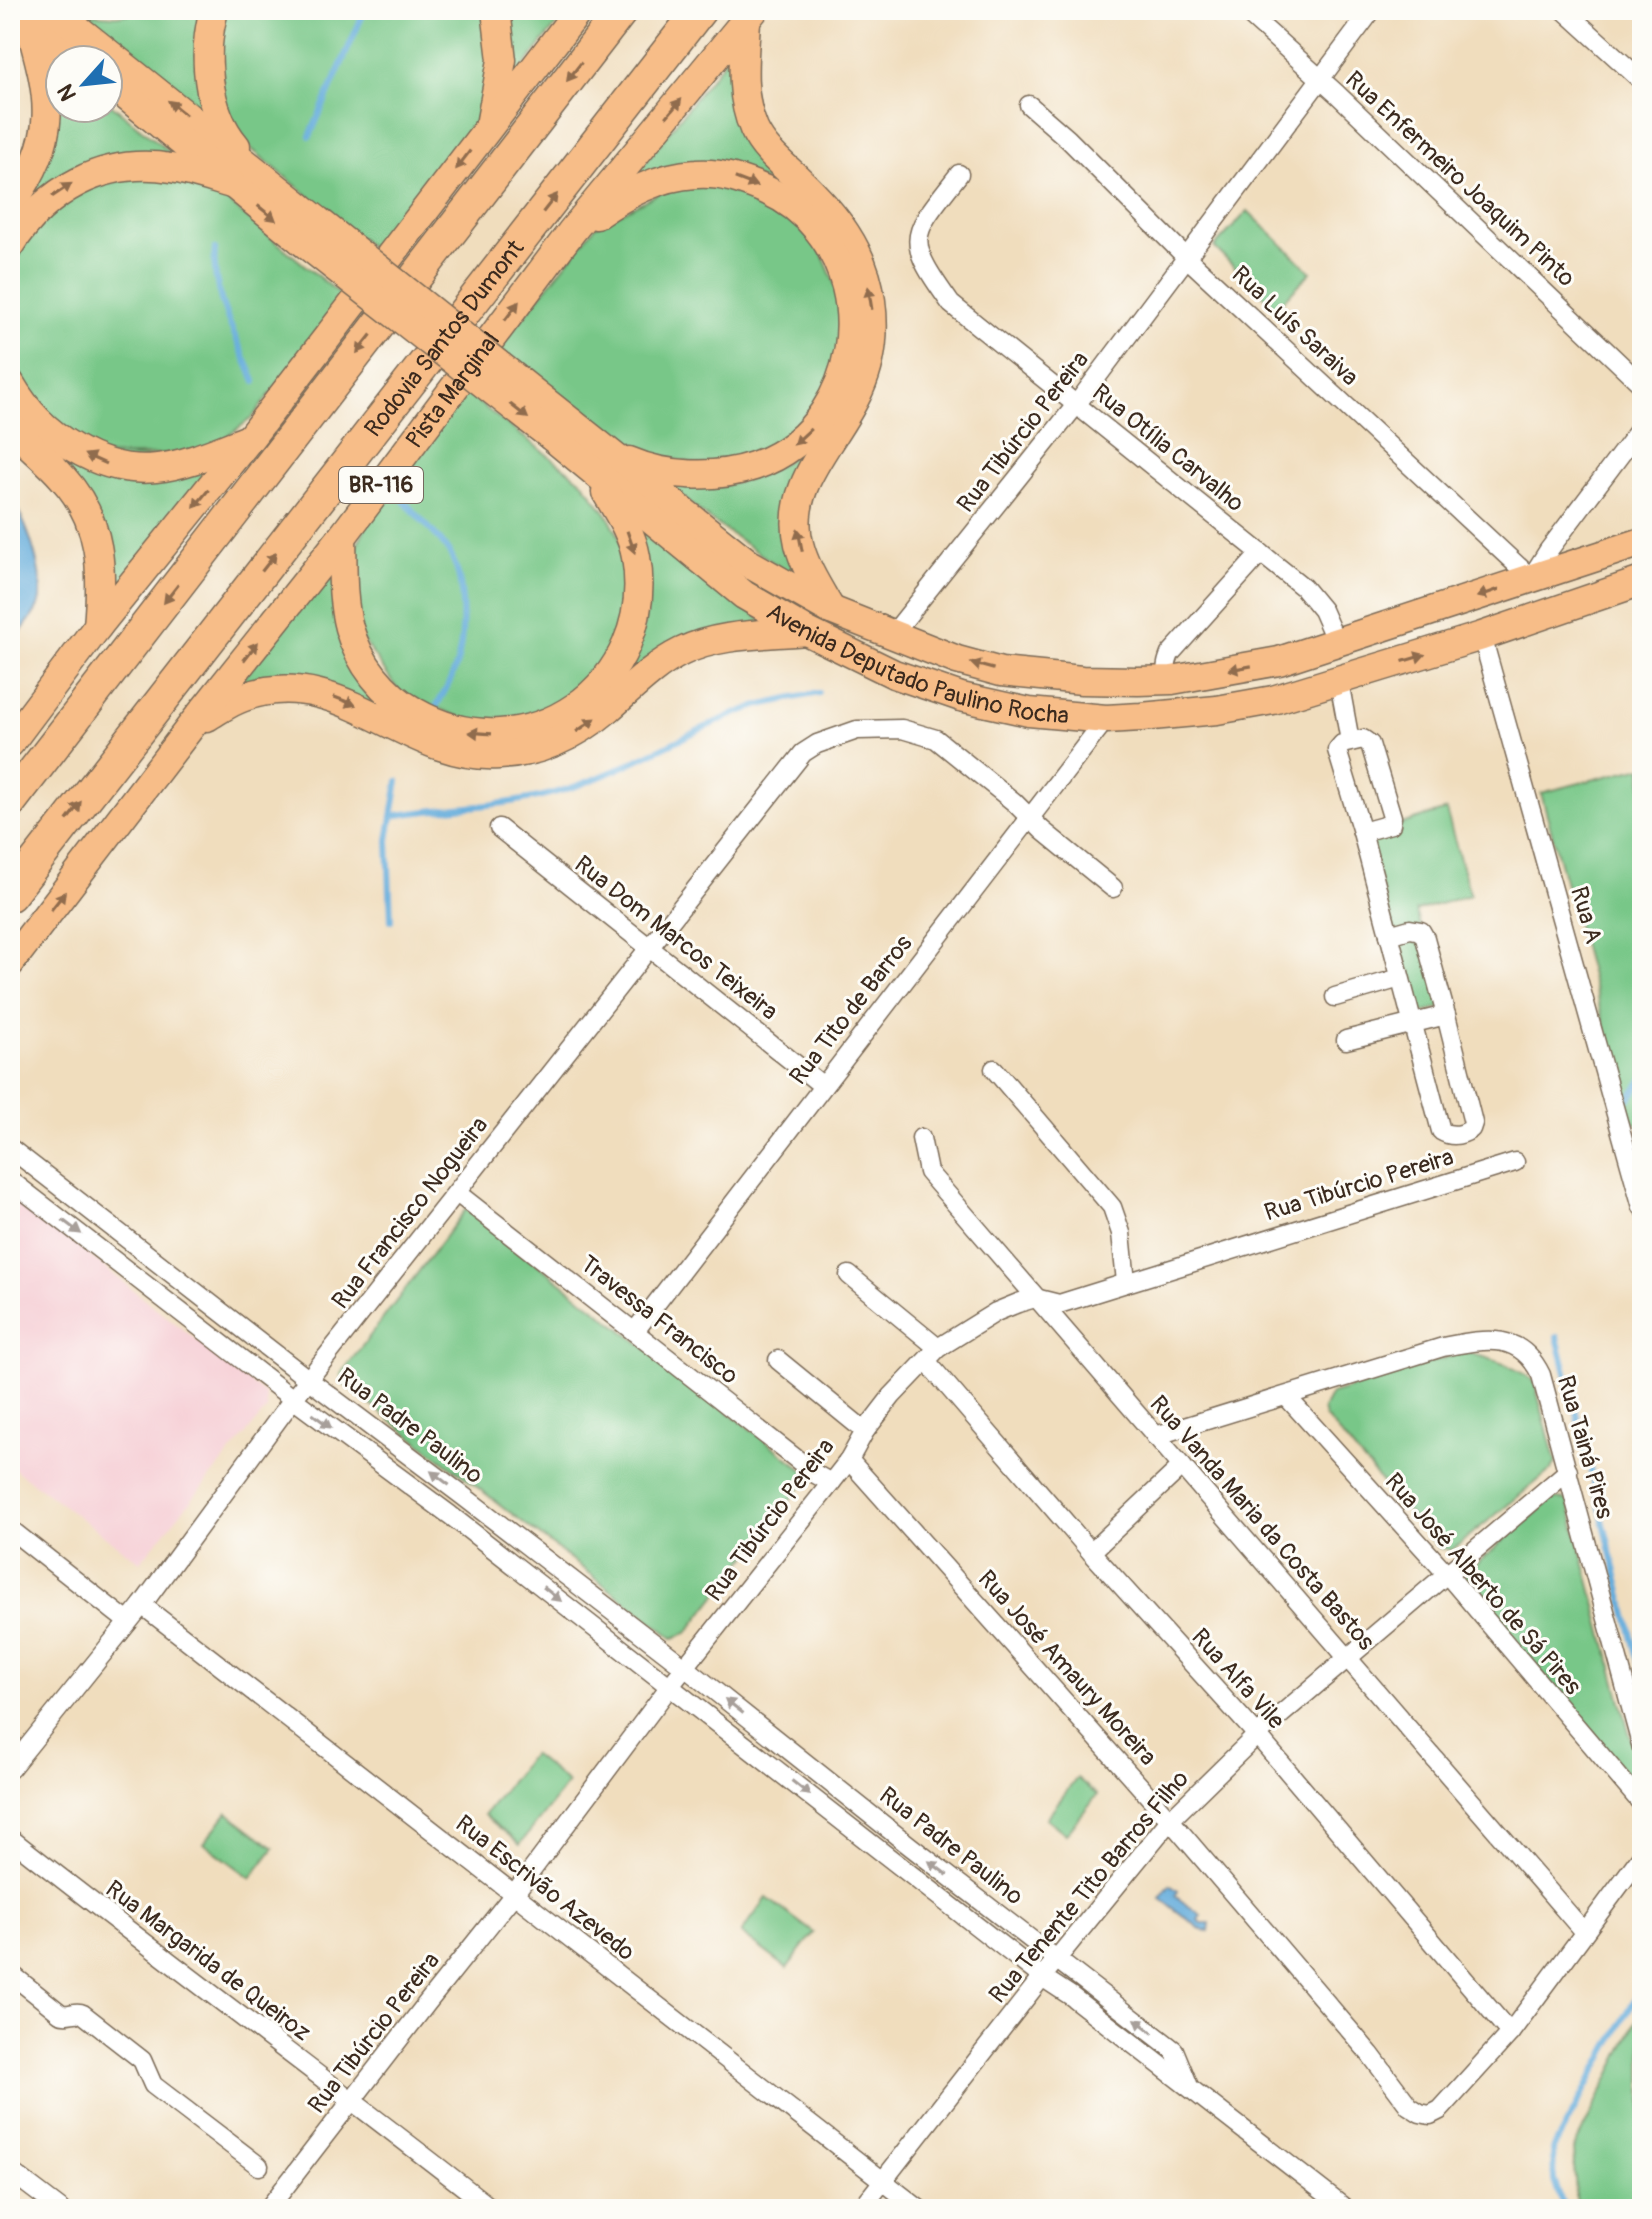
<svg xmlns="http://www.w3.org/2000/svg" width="1652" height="2219" viewBox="0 0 1652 2219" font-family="Pangolin,sans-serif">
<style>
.built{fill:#f6cfd6}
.green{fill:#78c788;stroke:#5a7853;stroke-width:2}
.water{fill:#64acdb;stroke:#506b7c;stroke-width:2}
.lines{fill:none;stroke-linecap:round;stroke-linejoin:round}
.stream{stroke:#64acdb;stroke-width:6}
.street-casing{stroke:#7a6956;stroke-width:21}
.primary-casing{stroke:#7a6956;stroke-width:31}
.highway-casing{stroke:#7a6956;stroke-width:35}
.street{stroke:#fff;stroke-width:18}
.primary{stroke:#f7bd88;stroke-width:28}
.highway{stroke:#f7bd88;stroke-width:32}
.primary-bridge-casing{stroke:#7a6956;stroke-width:31;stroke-linecap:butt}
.primary-bridge{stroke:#f7bd88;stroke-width:28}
.oneway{fill:#906c4e}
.oneway2{fill:#a79f9a}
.labels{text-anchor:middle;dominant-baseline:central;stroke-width:6;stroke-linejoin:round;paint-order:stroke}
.shield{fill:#fdfcf7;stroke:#75695f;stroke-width:2}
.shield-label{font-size:22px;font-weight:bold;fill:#3b2a1e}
.street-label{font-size:24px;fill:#3b2a1e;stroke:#fdfcf7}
</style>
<rect width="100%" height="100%" fill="#fdfcf7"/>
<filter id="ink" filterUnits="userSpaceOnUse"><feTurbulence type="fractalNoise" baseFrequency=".0125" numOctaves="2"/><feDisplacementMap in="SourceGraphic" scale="16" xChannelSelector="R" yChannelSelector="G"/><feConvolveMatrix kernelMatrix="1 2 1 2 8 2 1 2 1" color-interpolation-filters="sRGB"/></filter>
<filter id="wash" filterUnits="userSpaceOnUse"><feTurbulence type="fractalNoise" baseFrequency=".006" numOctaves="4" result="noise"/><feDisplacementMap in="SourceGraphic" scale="32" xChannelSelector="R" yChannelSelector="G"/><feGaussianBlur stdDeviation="1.8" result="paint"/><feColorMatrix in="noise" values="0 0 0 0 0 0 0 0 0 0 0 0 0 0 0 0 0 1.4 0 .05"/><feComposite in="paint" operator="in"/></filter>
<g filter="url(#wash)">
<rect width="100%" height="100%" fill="#f0ddbd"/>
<path class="built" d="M 10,1193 L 265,1394 L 267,1409 L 140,1562 L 10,1466 Z"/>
<g class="green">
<path d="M 148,10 L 205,10 L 211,123 L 73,13 L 117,16 Z"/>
<path d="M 223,10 L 484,10 L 492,77 L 482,113 L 379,254 L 243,142 L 222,103 L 221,16 Z"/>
<path d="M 503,10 L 568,10 L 509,85 Z"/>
<path d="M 735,47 C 730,90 738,132 768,166 C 783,182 802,195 817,211 C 841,237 862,272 865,308 C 867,337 863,371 849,397 C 837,423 817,443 802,467 C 780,503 784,548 803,583 L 709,519 L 667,484 C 678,485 691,488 703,487 C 738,486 770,474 798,452 C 839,420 856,383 858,332 C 861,234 785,164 688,166 C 668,167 648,175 630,182 Z"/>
<path d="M 45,52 L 60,64 L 60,108 L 108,108 L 108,102 L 181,161 L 159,159 L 10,230 L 10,219 L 30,192 Z"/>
<path d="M 142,174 L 209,190 L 227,201 L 343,297 L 252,418 L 218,443 L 194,454 L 101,456 L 24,396 L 10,366 L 10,267 L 22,243 L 74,193 Z"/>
<path d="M 676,184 L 744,189 L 787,212 L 820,249 L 839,294 L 841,342 L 827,389 L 780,445 L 715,467 L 627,451 L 497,350 L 596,226 Z"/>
<path d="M 1248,211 L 1311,272 L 1276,308 L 1214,247 Z"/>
<path d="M 463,391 L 582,481 L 609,517 L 619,536 L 629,583 L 616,650 L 570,701 L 484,727 L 400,693 L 360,636 L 352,567 L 357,545 L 377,504 Z"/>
<path d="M 10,408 L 54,452 L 218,462 L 106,605 L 110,562 L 10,416 Z"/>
<path d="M 634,524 L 771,627 C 728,629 686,634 650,661 C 606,693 583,738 522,747 C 490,752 455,751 426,737 C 378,714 346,679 287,683 C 267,684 247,692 228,698 L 338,558 C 330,598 337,639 360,674 C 382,709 417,731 457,740 C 544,759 631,702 646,613 C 651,583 644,552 634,524 Z"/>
<path d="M 1642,767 L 1642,1123 L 1635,1124 L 1630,1119 L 1541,793 Z"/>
<path d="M 1446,810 L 1470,895 L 1416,911 L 1444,1007 L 1418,1014 L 1367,835 Z"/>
<path d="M 466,1209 L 810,1475 L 687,1633 L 673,1638 L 341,1382 L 341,1374 Z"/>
<path d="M 1464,1352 C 1488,1357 1514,1366 1534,1381 L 1556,1463 L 1551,1470 L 1452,1550 L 1439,1548 L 1325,1417 L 1323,1409 L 1331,1394 Z"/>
<path d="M 1552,1499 L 1568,1500 L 1642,1781 L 1635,1786 L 1464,1592 L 1463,1576 Z"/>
<path d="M 532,1754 L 568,1783 L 520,1844 L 484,1815 Z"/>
<path d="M 1077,1778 L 1097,1795 L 1066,1834 L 1046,1818 Z"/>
<path d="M 227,1812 L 274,1848 L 251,1878 L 204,1843 Z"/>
<path d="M 767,1898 L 814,1933 L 787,1968 L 741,1933 Z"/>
<path d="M 1642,2011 L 1642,2209 L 1577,2209 L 1573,2150 Z"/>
</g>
<g class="water">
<path d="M 10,500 C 27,518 46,579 39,603 C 37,614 17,635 10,646 Z"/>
<path d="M 1170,1885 L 1178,1891 L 1175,1896 L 1201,1915 L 1198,1920 L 1202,1923 L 1210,1923 L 1209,1931 L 1202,1930 L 1160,1898 Z"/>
</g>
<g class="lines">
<g class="stream">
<path d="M 310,136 L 365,10"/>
<path d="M 215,249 C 210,294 238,340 255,381"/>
<path d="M 401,498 C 416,515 434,531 447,549 C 467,577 466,643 453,674 C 448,687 440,700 433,712"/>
<path d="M 392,816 C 449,806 505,808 561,791 C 622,772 677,738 735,714 C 761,703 791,699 819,693"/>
<path d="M 391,921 L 388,840 L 398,781"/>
<path d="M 1630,1098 L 1642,1080"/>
<path d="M 1557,1337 L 1642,1675"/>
<path d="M 1564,2209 L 1554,2180 L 1553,2149 L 1642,1986"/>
</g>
</g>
</g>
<g filter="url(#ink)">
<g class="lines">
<g class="street-casing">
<g id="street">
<path d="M 1244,10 L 1337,94 L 1642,385"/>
<path d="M 1564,10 L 1642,81"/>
<path d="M 1029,105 L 1068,139 L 1186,257 L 1531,578 L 1548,551 L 1642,426"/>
<path d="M 959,174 C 910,237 903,237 951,304 L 1303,587 L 1322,610 L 1337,644"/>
<path d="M 893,634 L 1076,405 L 1372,10"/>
<path d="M 1482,636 L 1642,1207"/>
<path d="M 1172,680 C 1164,671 1166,664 1170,654 L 1261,553"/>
<path d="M 1339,681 L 1350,741"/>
<path d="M 1363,739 L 1370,744 L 1392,817 L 1391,824 L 1362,832 L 1337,750 L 1342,744 Z"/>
<path d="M 499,828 L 823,1086"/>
<path d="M 1389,935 L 1410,929 L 1421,931 L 1425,938 L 1446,1015"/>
<path d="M 1335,997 L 1400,978"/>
<path d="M 1346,1040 L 1446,1015 L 1473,1123 L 1471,1129 C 1461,1136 1451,1137 1441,1131 C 1415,1031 1388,932 1362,832"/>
<path d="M 994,1069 L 1112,1207 L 1121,1233 L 1126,1282"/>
<path d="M 921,1138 L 928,1172 L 1584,1932"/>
<path d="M 10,1148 L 309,1380 L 463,1496 L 686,1668 L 910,1846 L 1174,2050 L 1188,2084"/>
<path d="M 10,1180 L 293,1399 L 450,1515 L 1042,1977 L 1071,1996 L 1346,2209"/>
<path d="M 457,1193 L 817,1475 L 831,1483"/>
<path d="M 849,1275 L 938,1348"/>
<path d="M 635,1331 L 1106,719"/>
<path d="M 778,1360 L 865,1431"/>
<path d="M 927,1362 L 1091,1552 L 1257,1735 L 1510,2033"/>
<path d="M 1286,1396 L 1446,1573 L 1642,1804"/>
<path d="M 1155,1436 L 1443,1347 C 1485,1339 1520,1331 1541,1375 L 1642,1748"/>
<path d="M 849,1460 L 1170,1820 L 1370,2054 L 1409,2106 L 1420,2113 L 1430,2115 L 1440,2110 L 1510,2033 L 1642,1855"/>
<path d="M 10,1529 L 128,1622"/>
<path d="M 1091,1552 L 1182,1466"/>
<path d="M 142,1605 L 919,2209"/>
<path d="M 10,1769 L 142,1605 L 293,1399 L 803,753 L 817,744 L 857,730 L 902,729 L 936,739 L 1014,802 L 1042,830 L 1113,888"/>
<path d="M 10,1838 C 169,1964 333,2084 492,2209"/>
<path d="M 10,1973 L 60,2013 C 68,2017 75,2010 83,2014 L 142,2060 L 153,2085 L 259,2166"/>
<path d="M 10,2171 L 60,2209"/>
<path d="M 268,2209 L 427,2003 L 514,1894 L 670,1686 L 831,1483 L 849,1460 L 865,1431 L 892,1396 L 938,1348 L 996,1312 L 1018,1303 L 1035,1298 L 1059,1304 L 1515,1162"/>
<path d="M 861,2209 L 1042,1977 L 1170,1820 L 1257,1735 L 1568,1471"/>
</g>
</g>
<g class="primary-casing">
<g id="primary">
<path d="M 13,10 L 79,60"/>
<path d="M 54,10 L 317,220"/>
<path d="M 214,10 C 202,53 206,111 236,146"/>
<path d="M 746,21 C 744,58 739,94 754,129 C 763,149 782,164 798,179 C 834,213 865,250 871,301 C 875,332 872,362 859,390 C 837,441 784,484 799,544 C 805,568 819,589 831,610"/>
<path d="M 108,81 L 303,242"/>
<path d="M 491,120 L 502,60 L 496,10"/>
<path d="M 10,206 C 60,134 51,102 29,22"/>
<path d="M 596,215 C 626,194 658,176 696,174 C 721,172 743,180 766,190 C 851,228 875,336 824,412 C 807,438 783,456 754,466 C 715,479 666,477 629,461"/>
<path d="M 10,246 C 45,190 103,157 171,168 C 191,171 211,178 231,184"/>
<path d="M 10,383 C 27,412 45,431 74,448 C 138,486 182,465 246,440"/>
<path d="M 572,423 L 748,563 L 831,610 L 957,660 L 1001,672 L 1082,680 L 1138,681 L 1172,680 L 1279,661 L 1642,542"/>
<path d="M 10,425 C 26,444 47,459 63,478 C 103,522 103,571 98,626"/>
<path id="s1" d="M 552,437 L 744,595 L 806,631 L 894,674 L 961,697 L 1029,712 L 1106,719 L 1141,717 L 1217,710 L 1273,700 L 1482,636 L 1642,581"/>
<path d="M 342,537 C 343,567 341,598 349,628 C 359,663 383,694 415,712 C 526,776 658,686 636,557 C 632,533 618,512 606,492"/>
<path d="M 207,717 C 219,710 231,701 244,697 C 340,662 406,761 499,755 C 541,753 577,735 609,708 C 632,688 653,666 681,652 C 719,633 765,635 806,631"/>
<path d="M 10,743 L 98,626 L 250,438 L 579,10"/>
<path id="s2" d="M 10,963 L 192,725 L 342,537 L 572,231 L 754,10"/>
</g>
</g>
<g class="highway-casing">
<g id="highway">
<path d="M 10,802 L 622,10"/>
<path id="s3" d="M 10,895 L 700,10"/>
</g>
</g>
<use href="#street" class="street"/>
<use href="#primary" class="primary"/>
<use href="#highway" class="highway"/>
<g class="primary-bridge-casing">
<g id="primary-bridge">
<path d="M 317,220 L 572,423"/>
<path d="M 303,242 L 552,437"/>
</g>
</g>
<use href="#primary-bridge" class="primary-bridge"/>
</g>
<defs><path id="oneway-solid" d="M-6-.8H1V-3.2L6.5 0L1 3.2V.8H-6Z" transform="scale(2)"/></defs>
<g class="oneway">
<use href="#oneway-solid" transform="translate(574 72) rotate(128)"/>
<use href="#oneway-solid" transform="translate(177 108) rotate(-141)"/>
<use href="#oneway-solid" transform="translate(674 108) rotate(-50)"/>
<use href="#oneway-solid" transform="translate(463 160) rotate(127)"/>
<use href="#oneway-solid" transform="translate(746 182) rotate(21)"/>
<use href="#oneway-solid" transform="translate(62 190) rotate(-34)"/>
<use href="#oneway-solid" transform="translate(550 203) rotate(-52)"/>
<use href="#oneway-solid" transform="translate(267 213) rotate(39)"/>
<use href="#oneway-solid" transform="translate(870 298) rotate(-99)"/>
<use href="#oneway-solid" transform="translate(512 311) rotate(-53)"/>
<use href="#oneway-solid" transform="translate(364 344) rotate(128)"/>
<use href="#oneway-solid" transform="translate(519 411) rotate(38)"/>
<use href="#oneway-solid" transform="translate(802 437) rotate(137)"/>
<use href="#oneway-solid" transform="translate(95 459) rotate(-156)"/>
<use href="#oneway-solid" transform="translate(201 499) rotate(129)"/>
<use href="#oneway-solid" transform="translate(800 540) rotate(-101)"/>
<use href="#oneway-solid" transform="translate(631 542) rotate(71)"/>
<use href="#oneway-solid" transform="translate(269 562) rotate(-52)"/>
<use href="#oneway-solid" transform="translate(1488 593) rotate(161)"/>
<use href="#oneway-solid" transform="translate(171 594) rotate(128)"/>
<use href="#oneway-solid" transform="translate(251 651) rotate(-52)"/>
<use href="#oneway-solid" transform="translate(1414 658) rotate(-17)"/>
<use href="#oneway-solid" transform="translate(982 666) rotate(-165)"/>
<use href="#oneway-solid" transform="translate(1240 668) rotate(170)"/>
<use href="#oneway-solid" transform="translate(345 701) rotate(21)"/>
<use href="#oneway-solid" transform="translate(586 725) rotate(-35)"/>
<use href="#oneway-solid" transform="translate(480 733) rotate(-176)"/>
<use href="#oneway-solid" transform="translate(74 811) rotate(-53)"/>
<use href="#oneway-solid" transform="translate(58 901) rotate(-52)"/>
</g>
<g class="oneway2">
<use href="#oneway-solid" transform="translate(72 1227) rotate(37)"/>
<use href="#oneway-solid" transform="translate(322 1421) rotate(36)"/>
<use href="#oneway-solid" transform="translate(440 1478) rotate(-143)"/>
<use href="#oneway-solid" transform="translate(552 1594) rotate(38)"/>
<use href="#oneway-solid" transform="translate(734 1706) rotate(-142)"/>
<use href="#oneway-solid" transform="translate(801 1788) rotate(38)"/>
<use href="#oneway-solid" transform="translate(938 1868) rotate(-143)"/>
<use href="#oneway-solid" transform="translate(1144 2026) rotate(-142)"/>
</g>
</g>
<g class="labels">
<rect class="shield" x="339" y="467" width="84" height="36" rx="6"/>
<g class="shield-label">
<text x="381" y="485">BR-116</text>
</g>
<g class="street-label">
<text transform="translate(1460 179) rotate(43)">Rua Enfermeiro Joaquim Pinto</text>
<text transform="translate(1295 326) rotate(43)">Rua Luís Saraiva</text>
<text stroke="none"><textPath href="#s3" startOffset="706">Rodovia Santos Dumont</textPath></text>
<text stroke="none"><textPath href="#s2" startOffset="724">Pista Marginal</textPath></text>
<text transform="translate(1023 432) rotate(-52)">Rua Tibúrcio Pereira</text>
<text transform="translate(1168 448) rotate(39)">Rua Otília Carvalho</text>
<text stroke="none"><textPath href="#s1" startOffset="438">Avenida Deputado Paulino Rocha</textPath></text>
<text transform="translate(1586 915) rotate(74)">Rua A</text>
<text transform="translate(676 938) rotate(38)">Rua Dom Marcos Teixeira</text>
<text transform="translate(851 1010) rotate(-52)">Rua Tito de Barros</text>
<text transform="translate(1359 1185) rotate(-17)">Rua Tibúrcio Pereira</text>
<text transform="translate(410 1213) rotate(-52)">Rua Francisco Nogueira</text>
<text transform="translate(659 1320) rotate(38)">Travessa Francisco</text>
<text transform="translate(410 1426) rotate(37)">Rua Padre Paulino</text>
<text transform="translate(1585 1447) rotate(74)">Rua Tainá Pires</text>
<text transform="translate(770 1520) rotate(-53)">Rua Tibúrcio Pereira</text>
<text transform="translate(1262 1523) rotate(49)">Rua Vanda Maria da Costa Bastos</text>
<text transform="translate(1483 1584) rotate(49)">Rua José Alberto de Sá Pires</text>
<text transform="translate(1067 1668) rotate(48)">Rua José Amaury Moreira</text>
<text transform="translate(1238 1679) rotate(48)">Rua Alfa Vile</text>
<text transform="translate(951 1846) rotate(38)">Rua Padre Paulino</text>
<text transform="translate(1089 1887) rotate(-50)">Rua Tenente Tito Barros Filho</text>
<text transform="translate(545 1888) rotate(38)">Rua Escrivão Azevedo</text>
<text transform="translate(208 1961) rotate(37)">Rua Margarida de Queiroz</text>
<text transform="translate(374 2033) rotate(-52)">Rua Tibúrcio Pereira</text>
</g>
</g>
<rect width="1652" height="2219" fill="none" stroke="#fdfcf7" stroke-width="40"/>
<g transform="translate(84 84) rotate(243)"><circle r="38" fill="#fdfcf7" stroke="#afa8a0" stroke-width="2"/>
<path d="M0-6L14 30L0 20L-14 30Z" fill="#1f6fb2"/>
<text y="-12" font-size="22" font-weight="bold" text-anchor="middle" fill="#3b2a1e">N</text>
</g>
</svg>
